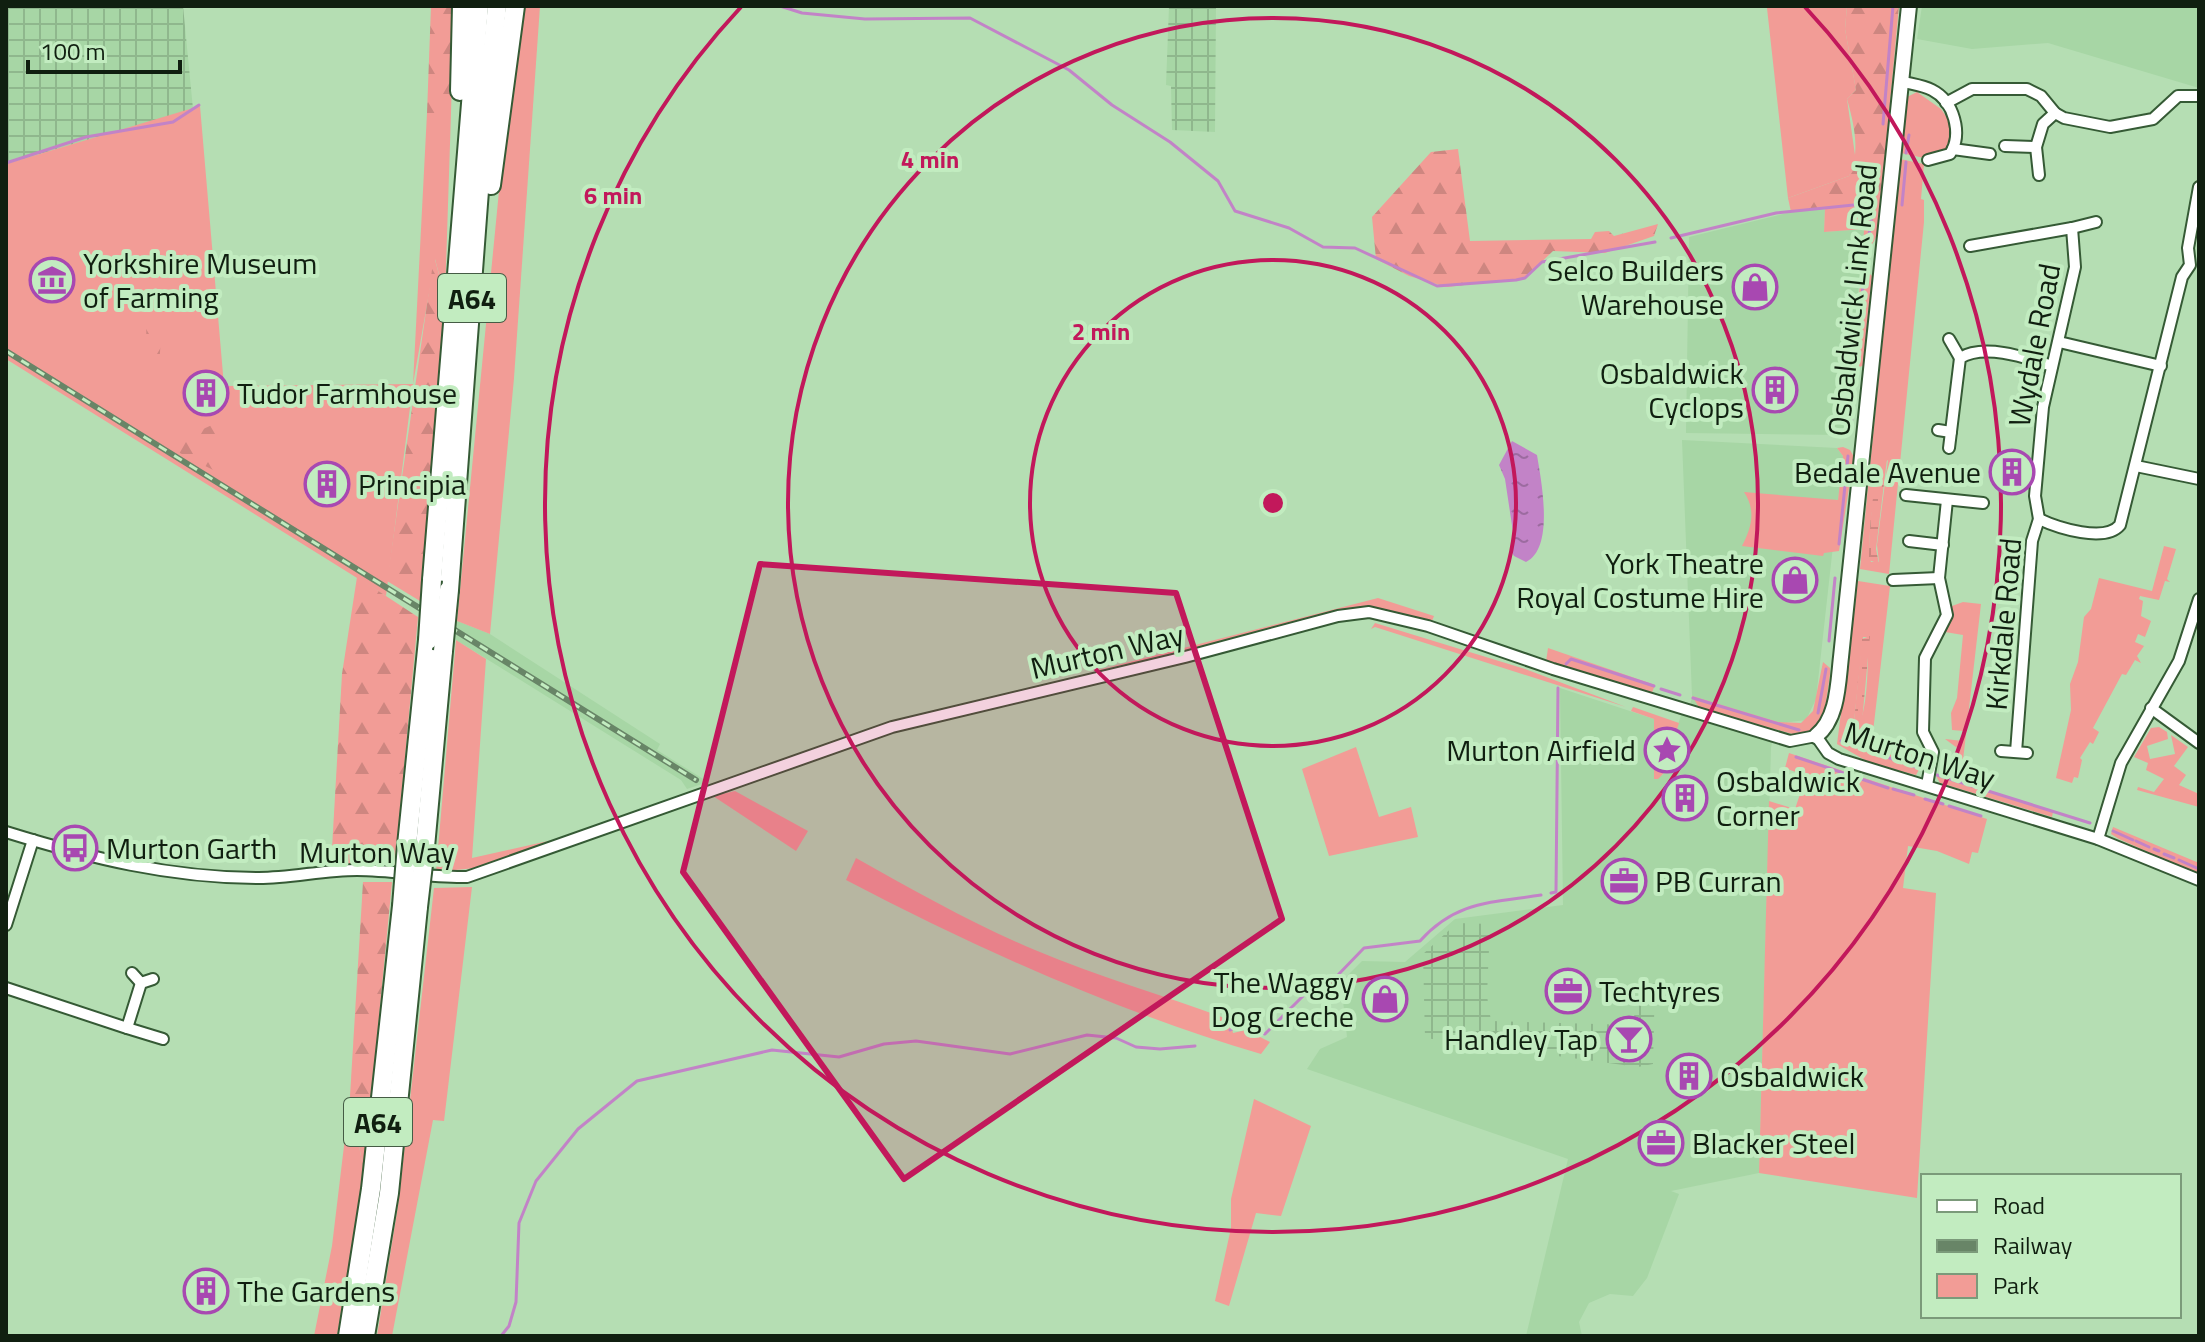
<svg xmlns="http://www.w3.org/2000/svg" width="2205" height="1342" viewBox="0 0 2205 1342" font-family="'Titillium Web',sans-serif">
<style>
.built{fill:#a7d6a5}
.industrial{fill:url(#industrial-grid)}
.green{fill:#f29c96;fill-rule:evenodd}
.forest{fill:url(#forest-firs)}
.wetland{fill:url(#wetland-marsh)}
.water{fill:url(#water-ripples)}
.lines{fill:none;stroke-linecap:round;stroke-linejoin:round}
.stream{stroke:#c283c7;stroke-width:3}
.street-casing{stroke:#355a35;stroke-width:14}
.secondary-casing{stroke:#355a35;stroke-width:18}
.highway-casing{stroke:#355a35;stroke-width:22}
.street{stroke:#fff;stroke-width:10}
.secondary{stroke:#fff;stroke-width:14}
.highway{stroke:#fff;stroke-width:18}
.rail-casing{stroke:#688567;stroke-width:6}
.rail{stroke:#c2ecc0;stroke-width:3;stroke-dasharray:9;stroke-linecap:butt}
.highway-bridge-casing{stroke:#355a35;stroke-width:22;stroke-linecap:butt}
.highway-bridge{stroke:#fff;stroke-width:18}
.marked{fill:#c2185b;fill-opacity:0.2;stroke:#c2185b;stroke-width:6;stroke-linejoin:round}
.ring{fill:none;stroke:#c2185b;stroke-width:4}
.labels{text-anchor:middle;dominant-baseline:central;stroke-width:8;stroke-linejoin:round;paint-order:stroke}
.shield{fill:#c2ecc0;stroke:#455c45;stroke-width:2}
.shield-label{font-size:28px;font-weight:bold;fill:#101f10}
.poi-label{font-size:30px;fill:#101f10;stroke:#c2ecc0;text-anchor:start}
.street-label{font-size:30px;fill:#101f10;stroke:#c2ecc0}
.centre{fill:#c2185b;stroke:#c2ecc0;stroke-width:4}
.ring-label{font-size:24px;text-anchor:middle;font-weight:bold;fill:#c2185b;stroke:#c2ecc0;stroke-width:8;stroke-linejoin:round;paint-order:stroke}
</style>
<defs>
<pattern id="industrial-grid" width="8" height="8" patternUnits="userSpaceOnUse" patternTransform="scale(2)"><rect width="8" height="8" fill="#a7d6a5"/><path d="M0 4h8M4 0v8" fill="none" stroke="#8fb78d"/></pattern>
<pattern id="forest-firs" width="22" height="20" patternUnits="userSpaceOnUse" patternTransform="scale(2)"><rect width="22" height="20" fill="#f29c96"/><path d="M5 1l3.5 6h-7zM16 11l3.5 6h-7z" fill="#ce8680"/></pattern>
<pattern id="wetland-marsh" width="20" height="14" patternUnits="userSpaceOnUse" patternTransform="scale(2)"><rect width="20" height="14" fill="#f29c96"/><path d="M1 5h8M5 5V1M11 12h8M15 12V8" fill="none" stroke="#ce8680"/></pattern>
<pattern id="water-ripples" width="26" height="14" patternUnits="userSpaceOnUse" patternTransform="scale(2)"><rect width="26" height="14" fill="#c283c7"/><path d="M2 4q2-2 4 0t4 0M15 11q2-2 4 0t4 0" fill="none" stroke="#9c6ba0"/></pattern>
</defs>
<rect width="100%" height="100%" fill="#b5deb3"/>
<g class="built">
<path d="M 1922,6 L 2199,6 L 2199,88 L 2048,43 L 1972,49 L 1917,39 Z"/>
<path d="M 1825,208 L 1824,232 L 1865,229 L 1843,435 L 1686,433 L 1689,237 L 1791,212 Z"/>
<path d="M 1682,440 L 1837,448 L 1843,456 L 1816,699 L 1806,720 L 1775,724 L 1771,748 L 1759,1173 L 1671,1191 L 1679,1194 L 1647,1278 L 1633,1296 L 1610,1294 L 1589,1303 L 1579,1322 L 1582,1336 L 1526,1336 L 1568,1159 L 1307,1069 L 1320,1049 L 1347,1037 L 1341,982 L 1362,961 L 1405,962 L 1455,919 L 1563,905 L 1560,688 L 1654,719 L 1654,778 L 1663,775 L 1681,715 L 1688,717 L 1692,696 Z"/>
<path d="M 457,621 L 490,634 L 660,744 L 657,750 L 708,782 L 687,789 L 681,780 L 456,640 Z"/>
</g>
<g class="industrial">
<path d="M 6,6 L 183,6 L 193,109 L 6,164 Z"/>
<path d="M 1169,6 L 1216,6 L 1215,132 L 1172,130 L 1171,86 L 1166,85 Z"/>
<path d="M 1457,923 L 1490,924 L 1487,996 L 1491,1021 L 1634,1025 L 1635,983 L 1655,982 L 1653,1064 L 1638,1067 L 1425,1038 L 1423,954 Z"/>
</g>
<g class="green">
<path d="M 523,6 L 540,6 L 514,378 L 490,634 L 457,621 L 504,140 Z"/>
<path d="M 1847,6 L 1845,29 L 1856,90 L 1847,99 L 1856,162 L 1849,176 L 1788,198 L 1767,8 Z"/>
<path d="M 1917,92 L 1941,109 L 1952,125 L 1948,150 L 1924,158 L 1901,153 L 1907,97 Z"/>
<path d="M 200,106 L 224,386 L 413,384 L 427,113 L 451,113 L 445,297 L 435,259 L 413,384 L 386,596 L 6,359 L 6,164 Z"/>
<path d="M 1900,159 L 1924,164 L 1921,199 L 1924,200 L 1924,222 L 1889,574 L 1860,569 ZM 1888,460 L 1877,545 L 1879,562 L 1871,562 C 1866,547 1874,468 1888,460 Z"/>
<path d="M 1882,189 C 1880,208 1883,244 1863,251 L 1864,229 L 1824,232 L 1825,208 L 1862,203 Z"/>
<path d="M 1862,266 L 1872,276 L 1864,365 L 1851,371 Z"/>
<path d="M 1843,447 L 1850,450 L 1854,457 L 1839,551 L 1824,553 L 1823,556 L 1742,546 C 1752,527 1756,510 1744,492 L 1838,500 L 1843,456 L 1837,448 Z"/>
<path d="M 2164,546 L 2176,549 L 2167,579 L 2170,582 L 2165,581 L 2159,600 L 2140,596 L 2139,599 L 2143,601 L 2141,616 L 2151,621 L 2145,637 L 2138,634 L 2135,642 L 2144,646 L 2137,656 L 2141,663 L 2135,660 L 2126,675 L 2122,674 L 2093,728 L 2099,732 L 2093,744 L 2090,742 L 2080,758 L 2082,760 L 2078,778 L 2074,777 L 2072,783 L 2056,778 L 2071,710 L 2070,684 L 2078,662 L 2084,617 L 2091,609 L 2099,578 L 2152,591 Z"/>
<path d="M 1858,581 L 1890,586 L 1871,749 L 1902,758 L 1909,744 L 1923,751 L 1925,759 L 1916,775 L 1870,763 L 1837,744 ZM 1863,637 L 1868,637 C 1868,656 1869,724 1853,731 Z"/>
<path d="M 1378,598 L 1434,616 L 1432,621 L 1374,610 L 1108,668 L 1102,673 L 1098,670 Z"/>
<path d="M 1963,602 L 1981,604 L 1962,769 L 1954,767 L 1960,750 L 1945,739 L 1963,741 L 1964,731 L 1952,730 L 1951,713 L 1957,698 L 1963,635 L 1945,632 L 1951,621 L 1952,606 Z"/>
<path d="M 1375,623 L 1525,669 L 1626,707 L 1375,627 L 1371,629 Z"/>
<path d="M 456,640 L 486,659 L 472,858 L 548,841 L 485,867 L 436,872 Z"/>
<path d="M 1548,648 L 1655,685 L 1651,695 L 1546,662 Z"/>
<path d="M 1823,662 L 1830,668 L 1830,674 C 1826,700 1827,725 1800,736 L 1700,709 L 1692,696 L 1778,722 L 1801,723 L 1813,711 Z"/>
<path d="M 1633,707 L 1679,723 L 1663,774 L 1658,779 L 1654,779 L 1654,719 L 1631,711 Z"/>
<path d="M 2159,727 L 2167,732 L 2168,739 L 2147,746 L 2150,759 L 2175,754 L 2171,735 L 2188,747 L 2174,766 L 2186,775 L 2179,785 L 2199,794 L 2199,807 L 2137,790 L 2138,787 L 2154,792 L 2164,779 L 2146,770 L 2148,763 L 2134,757 L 2151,728 Z"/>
<path d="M 1356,747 L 1379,817 L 1411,807 L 1418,837 L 1329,856 L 1302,769 Z"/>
<path d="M 1789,753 L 1987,819 L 1978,853 L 1972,852 L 1969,864 L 1937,851 L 1908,846 L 1903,888 L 1936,893 L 1917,1198 L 1759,1173 L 1769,801 L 1795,809 L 1806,776 L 1785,768 Z"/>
<path d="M 1936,776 L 2053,812 L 2052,817 L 1940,783 Z"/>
<path d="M 735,791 L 808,831 L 796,851 L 713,796 Z"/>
<path d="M 2113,827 L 2199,863 L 2199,875 L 2119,839 L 2111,834 Z"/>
<path d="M 856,858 C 915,891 973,924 1035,950 C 1099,977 1166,996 1230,1020 L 1233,1033 L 1246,1030 L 1270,1042 L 1261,1054 C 1116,1011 980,950 846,880 Z"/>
<path d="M 472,887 L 444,1121 L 433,1120 L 392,1336 L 377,1336 L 398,1206 L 434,888 Z"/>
<path d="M 350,1096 L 364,1173 L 337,1336 L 314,1336 L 332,1246 Z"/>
<path d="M 1254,1099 L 1311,1126 L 1281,1216 L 1256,1213 L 1229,1306 L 1215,1301 L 1231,1228 L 1231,1199 Z"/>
</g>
<g class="forest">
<path d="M 431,6 L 454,6 L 451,113 L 427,113 Z"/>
<path d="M 1847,6 L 1899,6 L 1882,189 L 1863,203 L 1791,212 L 1788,198 L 1849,176 C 1861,153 1854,124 1847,99 L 1856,90 L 1845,29 Z"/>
<path d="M 1458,149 L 1470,241 L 1591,239 L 1595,232 L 1609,231 L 1614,236 L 1658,224 L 1654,236 L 1605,253 L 1553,251 L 1525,278 L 1447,287 L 1409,276 L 1376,259 L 1372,217 L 1431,152 Z"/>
<path d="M 434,256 L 445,297 L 420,601 L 387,581 Z"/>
<path d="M 146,318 L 170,321 L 172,329 L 161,336 L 159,368 L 147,371 Z"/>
<path d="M 212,425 L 224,439 L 219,473 L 176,451 L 181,439 Z"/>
<path d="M 357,577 L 418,617 L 395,865 L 331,866 L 342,674 Z"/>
<path d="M 363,882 L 392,882 L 364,1173 L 350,1096 Z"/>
</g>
<g class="wetland">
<path d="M 1887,459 L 1876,549 L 1879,564 L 1869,560 C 1869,539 1871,472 1887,459 Z"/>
<path d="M 1870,636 L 1862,722 L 1853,732 L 1862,639 Z"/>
</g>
<path class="water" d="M 1512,441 L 1537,455 C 1541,480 1555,548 1526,562 L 1514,556 L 1510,549 L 1513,532 L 1505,479 L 1499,465 Z"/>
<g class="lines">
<g class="stream">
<path d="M 780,6 L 802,13 L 865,19 L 970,18 L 1069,70 L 1112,105 L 1170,142 L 1218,181 L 1235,211 L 1289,228 L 1323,247 L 1355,248 L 1437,286 L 1516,280 L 1525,278 L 1542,262 L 1655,242"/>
<path d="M 1883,124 L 1893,6"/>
<path d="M 1906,153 L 1909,135"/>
<path d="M 6,163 L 86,137 L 173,122 L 199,105"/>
<path d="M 1902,205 L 1906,162"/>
<path d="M 1671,238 L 1776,213 L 1873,203"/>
<path d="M 1868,242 L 1878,171"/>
<path d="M 1856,358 L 1864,275"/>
<path d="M 1851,429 L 1853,400"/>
<path d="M 1839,544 L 1848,456"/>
<path d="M 1829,641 L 1835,578"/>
<path d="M 1566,664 L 1571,659 L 1654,686"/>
<path d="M 1661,689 L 1680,695"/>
<path d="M 1693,698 L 1799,730"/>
<path d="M 1818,713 L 1826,669"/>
<path d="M 1841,741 L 1921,769"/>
<path d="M 1796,757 L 1888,788"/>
<path d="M 1937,775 L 2090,823"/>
<path d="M 1893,789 L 1914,795"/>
<path d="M 1925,799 L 1935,802"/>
<path d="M 1940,803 L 1943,804"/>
<path d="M 1949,806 L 1981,816"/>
<path d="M 2113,831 L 2133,840"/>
<path d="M 2136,841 L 2149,847"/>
<path d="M 2154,849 L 2159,851"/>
<path d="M 2164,854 L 2174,858"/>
<path d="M 2179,860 L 2199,869"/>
<path d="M 1551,893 L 1556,892 L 1558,688"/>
<path d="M 1230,1030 L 1241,1025 L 1265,1034 L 1308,991 L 1336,977 L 1364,948 L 1420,941 C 1456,901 1490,903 1541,895"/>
<path d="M 501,1336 L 509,1326 L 516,1302 L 519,1223 L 536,1181 L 578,1129 L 637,1081 L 772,1050 L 839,1057 L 884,1044 L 916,1041 L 1010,1054 L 1087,1035 L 1116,1038 L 1136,1047 L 1160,1049 L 1195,1046"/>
</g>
<g class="street-casing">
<g id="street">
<path d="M 1900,81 C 1910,84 1922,85 1932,90 C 1954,101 1963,134 1950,154 L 1928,160"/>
<path d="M 1946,103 L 1972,89 L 2027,89 L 2041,96 L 2055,113 L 2064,118 L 2110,127 L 2153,119 L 2178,96 L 2199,96"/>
<path d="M 2005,146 L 2036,147 L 2043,124 L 2055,113"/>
<path d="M 2036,147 L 2039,175"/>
<path d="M 1953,149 L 1990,154"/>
<path d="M 2072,228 L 2096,222"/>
<path d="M 1970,246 L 2072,228 L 2075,267 L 2043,407 L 2035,496 L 2039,519"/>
<path d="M 1949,339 L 1960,358"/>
<path d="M 2059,342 L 2161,366"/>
<path d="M 1938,430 L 1951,432"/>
<path d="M 1949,448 L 1960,358 C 1985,343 2027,358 2052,366"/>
<path d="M 2136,466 L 2199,479"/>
<path d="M 1906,495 L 1983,503"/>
<path d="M 2039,519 C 2058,528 2105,543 2120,525 L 2182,277 L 2190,265 L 2188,248 L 2199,187"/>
<path d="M 1909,541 L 1943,545"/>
<path d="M 1893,580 L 1939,578"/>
<path d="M 2151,708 L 2199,743"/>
<path d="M 2001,751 L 2027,753"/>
<path d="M 2016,752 L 2032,541 L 2039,519"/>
<path d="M 1927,785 L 1933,752 L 1923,732 L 1925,658 L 1947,615 L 1939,578 L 1947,500"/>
<path d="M 6,832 C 90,858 170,878 259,878 C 291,878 324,870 357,870 C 394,870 430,878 467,877 L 892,727 L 1185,657 L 1338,616 L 1369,612 L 1428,626 L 1553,669 L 1790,741 L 1816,736 L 1828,753 L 1839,759 L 2098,839 L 2199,880"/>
<path d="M 2098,839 L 2121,763 L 2179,661 L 2199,599"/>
<path d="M 6,925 L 33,840"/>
<path d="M 132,973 L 141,983"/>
<path d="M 6,988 L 127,1028 L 141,983 L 153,979"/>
<path d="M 127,1028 L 163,1039"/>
</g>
</g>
<g class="secondary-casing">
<path id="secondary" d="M 1816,736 C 1838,719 1838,683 1841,657 L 1909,6"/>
</g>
<g class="highway-casing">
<g id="highway">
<path d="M 460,91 L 462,6"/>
<path d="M 491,185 L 515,6"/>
<path d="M 432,580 L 479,6"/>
<path d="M 449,590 L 481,164 L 497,6"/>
<path d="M 407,845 L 428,640"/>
<path d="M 425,847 L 443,651"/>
<path d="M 348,1336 L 371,1189 L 402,906"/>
<path d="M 365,1336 L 389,1193 L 418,907"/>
</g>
</g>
<use href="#street" class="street"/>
<use href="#secondary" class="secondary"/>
<use href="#highway" class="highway"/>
<g class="rail-casing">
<path id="rail" d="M 6,351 L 696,780"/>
</g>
<use href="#rail" class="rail"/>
<g class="highway-bridge-casing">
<g id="highway-bridge">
<path d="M 428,640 L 432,580"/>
<path d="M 443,651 L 449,590"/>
<path d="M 402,906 L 407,845"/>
<path d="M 418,907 L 425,847"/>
</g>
</g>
<use href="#highway-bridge" class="highway-bridge"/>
</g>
<path class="marked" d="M 760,564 L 1176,593 L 1282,919 L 904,1179 L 683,872 Z"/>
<g class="ring">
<circle cx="1273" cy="503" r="243"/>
<circle cx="1273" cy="503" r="485"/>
<path d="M1805 7A728 728 0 1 1 741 7"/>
</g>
<defs>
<g id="museum-ring" transform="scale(2.3)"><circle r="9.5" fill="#c2ecc0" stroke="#a848b1" stroke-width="1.5"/><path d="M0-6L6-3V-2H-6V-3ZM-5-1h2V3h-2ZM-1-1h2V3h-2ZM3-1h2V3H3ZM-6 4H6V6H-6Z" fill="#a848b1"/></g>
<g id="shop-ring" transform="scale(2.3)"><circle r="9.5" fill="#c2ecc0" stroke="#a848b1" stroke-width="1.5"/><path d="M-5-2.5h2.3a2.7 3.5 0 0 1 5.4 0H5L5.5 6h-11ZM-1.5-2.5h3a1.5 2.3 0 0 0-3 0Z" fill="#a848b1"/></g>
<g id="building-ring" transform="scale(2.3)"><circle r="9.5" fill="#c2ecc0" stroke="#a848b1" stroke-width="1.5"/><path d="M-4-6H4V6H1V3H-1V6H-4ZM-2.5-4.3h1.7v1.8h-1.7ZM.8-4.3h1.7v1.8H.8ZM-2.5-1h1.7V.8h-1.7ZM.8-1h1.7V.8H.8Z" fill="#a848b1"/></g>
<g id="sight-ring" transform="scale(2.3)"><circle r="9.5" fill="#c2ecc0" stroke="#a848b1" stroke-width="1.5"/><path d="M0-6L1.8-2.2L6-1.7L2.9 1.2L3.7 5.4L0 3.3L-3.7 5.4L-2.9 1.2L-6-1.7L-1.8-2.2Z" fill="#a848b1"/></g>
<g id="bus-ring" transform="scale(2.3)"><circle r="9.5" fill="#c2ecc0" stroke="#a848b1" stroke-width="1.5"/><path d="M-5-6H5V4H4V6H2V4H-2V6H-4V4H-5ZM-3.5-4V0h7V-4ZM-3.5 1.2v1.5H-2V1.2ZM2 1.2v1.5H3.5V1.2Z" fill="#a848b1"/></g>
<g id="office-ring" transform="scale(2.3)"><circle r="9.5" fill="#c2ecc0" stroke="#a848b1" stroke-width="1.5"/><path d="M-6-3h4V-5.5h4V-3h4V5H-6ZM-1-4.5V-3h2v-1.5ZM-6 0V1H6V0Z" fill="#a848b1"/></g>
<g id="bar-ring" transform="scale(2.3)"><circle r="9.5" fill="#c2ecc0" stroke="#a848b1" stroke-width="1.5"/><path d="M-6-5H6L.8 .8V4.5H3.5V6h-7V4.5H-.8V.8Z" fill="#a848b1"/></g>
</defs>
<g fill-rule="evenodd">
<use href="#museum-ring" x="52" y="280"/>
<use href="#shop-ring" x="1755" y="287"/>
<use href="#building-ring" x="1775" y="390"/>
<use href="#building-ring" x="206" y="393"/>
<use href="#building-ring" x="2012" y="472"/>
<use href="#building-ring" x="327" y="484"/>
<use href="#shop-ring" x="1795" y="580"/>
<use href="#sight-ring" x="1667" y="750"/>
<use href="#building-ring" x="1685" y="798"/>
<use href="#bus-ring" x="75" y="848"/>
<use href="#office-ring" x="1624" y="881"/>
<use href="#office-ring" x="1568" y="991"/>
<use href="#shop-ring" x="1385" y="999"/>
<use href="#bar-ring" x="1629" y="1039"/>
<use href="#building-ring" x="1689" y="1076"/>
<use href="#office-ring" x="1661" y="1143"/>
<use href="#building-ring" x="206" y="1291"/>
</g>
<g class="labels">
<g class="shield">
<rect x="438" y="274" width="68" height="48" rx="6"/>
<rect x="344" y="1098" width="68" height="48" rx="6"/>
</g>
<g class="shield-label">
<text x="472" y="298">A64</text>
<text x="378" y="1122">A64</text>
</g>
<g class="poi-label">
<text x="83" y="263">Yorkshire Museum<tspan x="83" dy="34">of Farming</tspan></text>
<text x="1724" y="270" text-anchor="end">Selco Builders<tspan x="1724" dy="34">Warehouse</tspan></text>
<text x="1744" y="373" text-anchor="end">Osbaldwick<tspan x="1744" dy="34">Cyclops</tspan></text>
<text x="237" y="393">Tudor Farmhouse</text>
<text x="1981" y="472" text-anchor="end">Bedale Avenue</text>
<text x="358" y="484">Principia</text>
<text x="1764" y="563" text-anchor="end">York Theatre<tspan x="1764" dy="34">Royal Costume Hire</tspan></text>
<text x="1636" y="750" text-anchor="end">Murton Airfield</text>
<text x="1716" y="781">Osbaldwick<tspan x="1716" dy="34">Corner</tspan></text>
<text x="106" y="848">Murton Garth</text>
<text x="1655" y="881">PB Curran</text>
<text x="1354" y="982" text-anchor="end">The Waggy<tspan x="1354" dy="34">Dog Creche</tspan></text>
<text x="1599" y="991">Techtyres</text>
<text x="1598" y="1039" text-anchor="end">Handley Tap</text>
<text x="1720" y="1076">Osbaldwick</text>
<text x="1692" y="1143">Blacker Steel</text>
<text x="237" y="1291">The Gardens</text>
</g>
<g class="street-label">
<text transform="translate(1852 300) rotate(-84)">Osbaldwick Link Road</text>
<text transform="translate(2034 345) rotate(-79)">Wydale Road</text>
<text transform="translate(2003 624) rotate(-85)">Kirkdale Road</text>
<text transform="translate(1107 651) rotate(-13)">Murton Way</text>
<text transform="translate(1920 755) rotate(18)">Murton Way</text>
<text x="377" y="852">Murton Way</text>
</g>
</g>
<circle cx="1273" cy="503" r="12" class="centre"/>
<g class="ring-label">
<text x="930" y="168">4 min</text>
<text x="613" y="204">6 min</text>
<text x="1101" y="340">2 min</text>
</g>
<rect width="2205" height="1342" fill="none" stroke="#101f10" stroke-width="16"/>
<rect x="1921" y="1174" width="260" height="144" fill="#c2ecc0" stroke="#7b9a7a" stroke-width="2"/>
<rect x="1937" y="1200" width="40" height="12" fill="#ffffff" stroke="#7b9a7a" stroke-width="2"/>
<text x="1993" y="1214" font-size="24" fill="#101f10">Road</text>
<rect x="1937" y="1240" width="40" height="12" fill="#688567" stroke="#7b9a7a" stroke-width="2"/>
<text x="1993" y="1254" font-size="24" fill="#101f10">Railway</text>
<rect x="1937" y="1274" width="40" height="24" fill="#f29c96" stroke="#7b9a7a" stroke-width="2"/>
<text x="1993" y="1294" font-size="24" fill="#101f10">Park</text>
<path d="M28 60v12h152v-12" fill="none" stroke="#101f10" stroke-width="4"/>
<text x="40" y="60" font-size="24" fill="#101f10" stroke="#c2ecc0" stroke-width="6" paint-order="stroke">100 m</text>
</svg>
